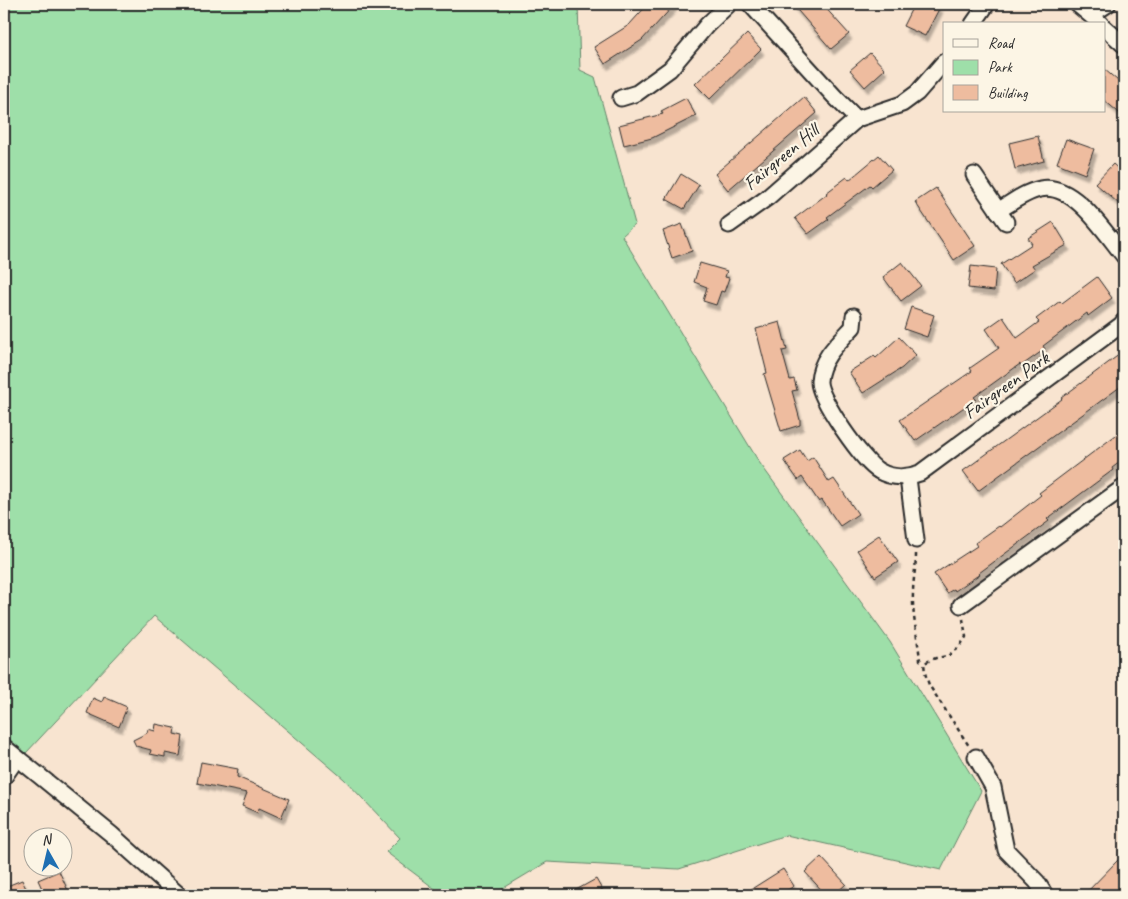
<svg xmlns="http://www.w3.org/2000/svg" width="1128" height="899" viewBox="0 0 1128 899" font-family="Caveat,sans-serif">
<style>
.green{fill:#9edfa9;stroke:#64856a}
.building{fill:#eebc9f;stroke:#2b2b2b;filter:url(#shadow)}
.lines{fill:none;stroke-linecap:round;stroke-linejoin:round}
.minor-casing{stroke:#2b2b2b;stroke-width:19}
.path{stroke:#2b2b2b;stroke-width:2.5;stroke-dasharray:4 4;stroke-linecap:butt}
.minor{stroke:#fcf5e5;stroke-width:15}
.labels{text-anchor:middle;dominant-baseline:central;stroke-width:4.5;stroke-linejoin:round;paint-order:stroke}
.street-label{font-size:20px;fill:#2b2b2b;stroke:#fcf5e5}
</style>
<defs>
<filter id="shadow"><feDropShadow dx="3" dy="5.5" stdDeviation="1" flood-color="#0004"/></filter>
</defs>
<rect width="100%" height="100%" fill="#f8e4d0"/>
<filter id="ink" filterUnits="userSpaceOnUse"><feTurbulence type="fractalNoise" baseFrequency=".02" numOctaves="2"/><feDisplacementMap in="SourceGraphic" scale="10" xChannelSelector="R" yChannelSelector="G"/><feConvolveMatrix kernelMatrix="1 2 1 2 8 2 1 2 1" color-interpolation-filters="sRGB"/></filter>
<g filter="url(#ink)">
<path class="green" d="M 4,4 L 578,4 L 580,70 L 595,77 L 635,224 L 622,236 L 759,462 L 890,642 L 981,791 L 941,870 L 786,835 L 679,869 L 547,862 L 492,895 L 443,895 L 386,852 L 400,838 L 344,779 L 154,616 L 26,753 L 4,735 Z"/>
<g class="building">
<path d="M 648,4 L 675,4 L 642,40 L 605,64 L 594,47 L 629,25 Z"/>
<path d="M 792,4 L 822,4 L 849,34 L 831,49 Z"/>
<path d="M 914,4 L 933,4 L 940,7 L 925,36 L 903,26 Z"/>
<path d="M 747,34 L 761,49 L 710,99 L 695,84 Z"/>
<path d="M 870,53 L 885,69 L 865,87 L 850,70 Z"/>
<path d="M 1104,69 L 1124,86 L 1124,117 L 1104,100 Z"/>
<path d="M 804,97 L 817,113 L 728,190 L 715,174 Z"/>
<path d="M 686,98 L 696,116 L 652,138 L 624,145 L 619,125 L 663,114 L 661,111 Z"/>
<path d="M 1038,136 L 1044,161 L 1015,169 L 1009,143 Z"/>
<path d="M 1066,139 L 1094,149 L 1085,174 L 1057,163 Z"/>
<path d="M 879,155 L 892,170 L 872,187 L 870,185 L 827,217 L 829,219 L 808,234 L 795,218 L 827,194 L 826,193 L 847,177 L 849,180 Z"/>
<path d="M 1113,164 L 1124,174 L 1124,195 L 1118,203 L 1095,183 Z"/>
<path d="M 681,174 L 699,185 L 684,209 L 666,199 Z"/>
<path d="M 936,188 L 975,246 L 954,260 L 915,202 Z"/>
<path d="M 1053,222 L 1067,245 L 1032,265 L 1035,269 L 1014,283 L 1001,264 L 1032,244 L 1028,238 Z"/>
<path d="M 682,224 L 692,251 L 672,258 L 663,231 Z"/>
<path d="M 902,262 L 921,286 L 901,301 L 883,277 Z"/>
<path d="M 700,263 L 727,271 L 725,277 L 729,278 L 724,292 L 721,291 L 716,305 L 703,301 L 707,287 L 694,282 Z"/>
<path d="M 971,266 L 996,269 L 994,291 L 968,288 Z"/>
<path d="M 1097,277 L 1112,298 L 1088,316 L 1087,313 L 1043,346 L 1045,349 L 1021,366 L 1020,364 L 974,397 L 976,399 L 915,441 L 900,420 L 972,371 L 970,368 L 999,348 L 986,329 L 1003,317 L 1017,338 L 1039,322 L 1036,319 L 1060,301 L 1062,303 Z"/>
<path d="M 911,307 L 934,315 L 927,337 L 904,329 Z"/>
<path d="M 780,322 L 787,350 L 782,351 L 790,380 L 794,379 L 797,390 L 792,391 L 800,420 L 800,425 L 781,431 L 764,374 L 767,373 L 756,329 Z"/>
<path d="M 899,337 L 916,355 L 902,368 L 863,393 L 849,372 L 874,356 L 876,358 Z"/>
<path d="M 1124,351 L 1124,384 L 978,491 L 963,471 L 1062,399 L 1061,398 Z"/>
<path d="M 1124,429 L 1124,459 L 1112,468 L 1113,470 L 1047,519 L 1049,521 L 979,573 L 980,574 L 955,591 L 954,589 L 947,593 L 934,574 L 977,546 L 975,543 L 999,526 L 1000,527 L 1041,495 L 1039,493 Z"/>
<path d="M 800,450 L 807,461 L 813,457 L 829,482 L 834,479 L 858,514 L 840,526 L 822,500 L 819,502 L 802,477 L 798,480 L 784,460 Z"/>
<path d="M 879,535 L 898,562 L 875,577 L 857,550 Z"/>
<path d="M 104,697 L 127,707 L 119,727 L 87,713 L 93,698 L 102,702 Z"/>
<path d="M 156,724 L 175,728 L 174,734 L 183,736 L 180,756 L 165,753 L 165,757 L 150,754 L 151,750 L 136,746 L 133,740 L 147,733 L 148,729 L 155,731 Z"/>
<path d="M 201,762 L 238,769 L 237,777 L 289,799 L 281,818 L 259,808 L 258,813 L 242,806 L 247,793 L 197,783 Z"/>
<path d="M 821,857 L 846,884 L 834,895 L 826,895 L 805,872 Z"/>
<path d="M 1118,860 L 1124,866 L 1124,887 L 1116,895 L 1084,895 Z"/>
<path d="M 783,869 L 794,886 L 780,895 L 742,895 Z"/>
<path d="M 59,871 L 70,895 L 45,895 L 38,880 Z"/>
<path d="M 596,879 L 605,895 L 567,895 Z"/>
<path d="M 22,880 L 29,895 L 11,895 L 7,886 Z"/>
</g>
<g class="lines">
<g class="minor-casing">
<g id="minor">
<path d="M 1077,4 L 1101,24"/>
<path d="M 1091,15 L 1108,4"/>
<path d="M 973,24 L 987,4"/>
<path d="M 1104,27 L 1124,45"/>
<path d="M 621,98 L 637,93 L 670,69 L 707,25 L 729,4"/>
<path d="M 857,119 L 902,104 L 917,93 L 944,62"/>
<path d="M 974,175 L 1006,222"/>
<path d="M 998,211 C 1011,203 1025,192 1040,189 C 1073,181 1106,234 1124,256"/>
<path d="M 729,225 L 767,198 L 857,119 L 834,96 L 750,4"/>
<path d="M 854,316 L 853,327 C 839,342 820,359 819,381 C 818,398 864,463 879,471 C 893,479 906,478 920,473 L 1121,325 L 1124,321"/>
<path d="M 908,478 L 916,540"/>
<path d="M 961,605 L 1124,487"/>
<path d="M 4,747 L 111,834 L 179,895"/>
<path d="M 976,757 L 993,787 L 1006,850 L 1037,882 L 1045,895"/>
<path d="M 4,777 L 17,758"/>
</g>
</g>
<g class="path">
<path d="M 916,554 C 916,567 913,580 913,593 C 912,616 918,638 920,660 L 924,663"/>
<path d="M 963,619 L 966,637 L 960,646 L 948,656 L 936,658 L 924,663 L 925,673 L 929,685 L 969,746"/>
</g>
<use href="#minor" class="minor"/>
</g>
</g>
<g class="labels">
<g class="street-label">
<text transform="translate(781 157) rotate(-40)">Fairgreen Hill</text>
<text transform="translate(1006 385) rotate(-36)">Fairgreen Park</text>
</g>
</g>
<rect width="1128" height="899" fill="none" stroke="#fcf5e5" stroke-width="20"/>
<rect x="10" y="10" width="1108" height="879" fill="none" stroke="#2b2b2b" stroke-width="2" filter="url(#ink)"/>
<rect x="943" y="22" width="162" height="90" fill="#fcf5e5" stroke="#a8a49b"/>
<rect x="953" y="39" width="25" height="8" fill="#fcf5e5" stroke="#a8a49b"/>
<text x="988" y="48" font-size="15" fill="#2b2b2b">Road</text>
<rect x="953" y="60" width="25" height="15" fill="#9edfa9" stroke="#a8a49b"/>
<text x="988" y="72" font-size="15" fill="#2b2b2b">Park</text>
<rect x="953" y="85" width="25" height="15" fill="#eebc9f" stroke="#a8a49b"/>
<text x="988" y="98" font-size="15" fill="#2b2b2b">Building</text>
<g transform="translate(48 852) rotate(352)"><circle r="24" fill="#fcf5e5" stroke="#a8a49b"/>
<path d="M0-4L9 19L0 12L-9 19Z" fill="#1f6fb2"/>
<text y="-8" font-size="14" font-weight="bold" text-anchor="middle" fill="#2b2b2b">N</text>
</g>
</svg>
